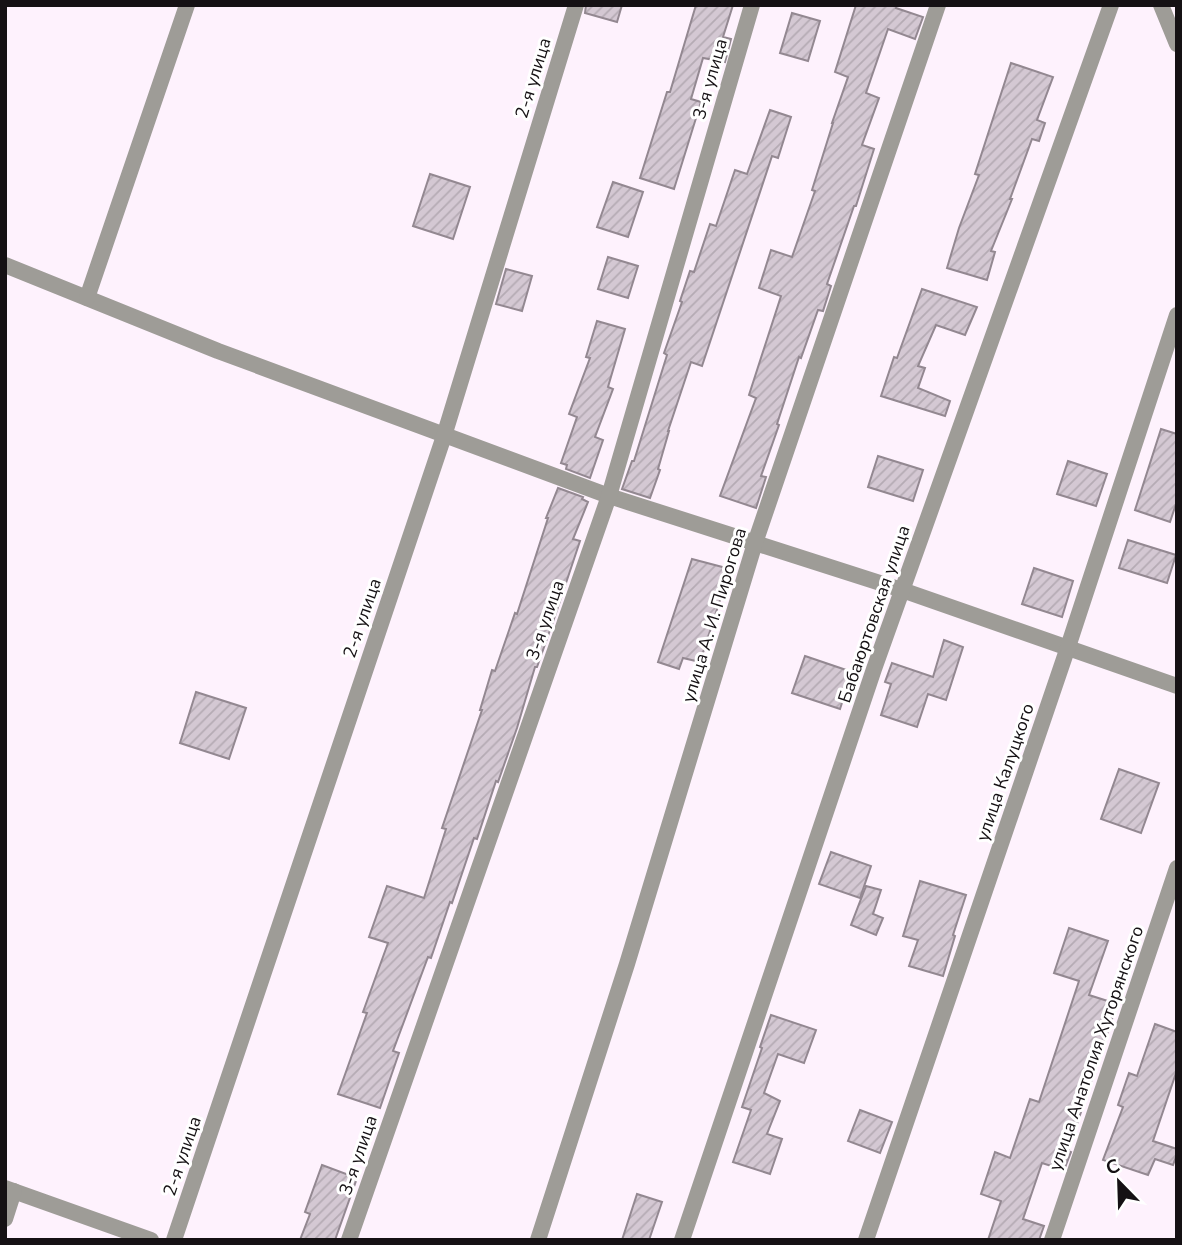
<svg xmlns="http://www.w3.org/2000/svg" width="1182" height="1245" viewBox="0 0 1182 1245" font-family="'Nunito Sans',sans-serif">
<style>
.building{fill:url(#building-hatch);stroke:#938891;stroke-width:2}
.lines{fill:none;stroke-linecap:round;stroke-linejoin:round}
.minor{stroke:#9e9c97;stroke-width:16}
.labels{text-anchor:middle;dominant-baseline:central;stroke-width:6;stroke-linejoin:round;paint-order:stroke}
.street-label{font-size:18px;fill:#151114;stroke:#fff}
</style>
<defs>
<pattern id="building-hatch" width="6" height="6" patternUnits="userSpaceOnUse" patternTransform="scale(1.75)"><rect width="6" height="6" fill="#d4c8d3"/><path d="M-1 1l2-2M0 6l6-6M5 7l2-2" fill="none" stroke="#b5abb4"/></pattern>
</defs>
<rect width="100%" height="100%" fill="#fef2fd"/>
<g class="building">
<path d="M 586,5 L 622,5 L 617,22 L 585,13 Z"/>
<path d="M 696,5 L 733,5 L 723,37 L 731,39 L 725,62 L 703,58 L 691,99 L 701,102 L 674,189 L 640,178 L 667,92 L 670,92 Z"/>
<path d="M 856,5 L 897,5 L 896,8 L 923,17 L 915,39 L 888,29 L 866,93 L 879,98 L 862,145 L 874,149 L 856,206 L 854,206 L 827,284 L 831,286 L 823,311 L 818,310 L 801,358 L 799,357 L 777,424 L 779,425 L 761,476 L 766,477 L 756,508 L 720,496 L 756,398 L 749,395 L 781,296 L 759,288 L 771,250 L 792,257 L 815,191 L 812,190 L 833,123 L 832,123 L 848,77 L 835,72 Z"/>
<path d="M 792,13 L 820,21 L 808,61 L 780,53 Z"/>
<path d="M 1011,63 L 1053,77 L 1037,120 L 1045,123 L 1039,141 L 1032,139 L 1010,199 L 1012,199 L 991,251 L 995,252 L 987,280 L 947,268 L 959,228 L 979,175 L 975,174 Z"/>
<path d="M 770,110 L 791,117 L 778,158 L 772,156 L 702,366 L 691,362 L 668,431 L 669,431 L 658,469 L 660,470 L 650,498 L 622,489 L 632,461 L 634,461 L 667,355 L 664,353 L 682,302 L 680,301 L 690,271 L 694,272 L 710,224 L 716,226 L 735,170 L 747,174 Z"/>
<path d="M 430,174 L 470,187 L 453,239 L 413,226 Z"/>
<path d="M 613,182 L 643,192 L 628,237 L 597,227 Z"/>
<path d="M 608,257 L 638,266 L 628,298 L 598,289 Z"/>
<path d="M 506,269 L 532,276 L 522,311 L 496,304 Z"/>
<path d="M 922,289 L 977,307 L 965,335 L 936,325 L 918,366 L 925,368 L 918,388 L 950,401 L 945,416 L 881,396 L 894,357 L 897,358 Z"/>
<path d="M 597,321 L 625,329 L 608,387 L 613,389 L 595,437 L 603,440 L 590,478 L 566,469 L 567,465 L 561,463 L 577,417 L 569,414 L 590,358 L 586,357 Z"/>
<path d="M 1161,429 L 1177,434 L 1177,501 L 1170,522 L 1135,510 Z"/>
<path d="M 878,456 L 923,470 L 913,501 L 868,487 Z"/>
<path d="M 1068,461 L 1107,474 L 1096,506 L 1057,494 Z"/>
<path d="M 558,488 L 583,497 L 582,499 L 588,502 L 573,539 L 580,541 L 555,616 L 537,667 L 535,667 L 517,728 L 498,782 L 496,781 L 477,839 L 474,838 L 452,903 L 450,902 L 431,958 L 428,957 L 393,1051 L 399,1053 L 380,1108 L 338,1094 L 367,1013 L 363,1012 L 388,943 L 369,937 L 387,886 L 424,898 L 446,829 L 442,828 L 482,710 L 480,710 L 492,670 L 495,671 L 515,613 L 517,614 L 548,518 L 546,518 Z"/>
<path d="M 1128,540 L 1176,555 L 1167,583 L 1119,568 Z"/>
<path d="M 692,559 L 730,569 L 700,662 L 683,658 L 679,669 L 658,662 Z"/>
<path d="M 1034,568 L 1073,581 L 1062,617 L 1022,604 Z"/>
<path d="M 944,640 L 963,647 L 946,700 L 928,694 L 917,727 L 881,715 L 891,684 L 885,682 L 892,663 L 933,677 Z"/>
<path d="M 805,656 L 852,672 L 840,709 L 792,693 Z"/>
<path d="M 196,692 L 246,708 L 229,759 L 180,743 Z"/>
<path d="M 1119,769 L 1159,783 L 1141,833 L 1101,819 Z"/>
<path d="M 831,852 L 871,866 L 860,898 L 819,884 Z"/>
<path d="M 920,881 L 966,895 L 953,935 L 955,936 L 943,976 L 909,966 L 918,940 L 903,936 Z"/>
<path d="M 866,886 L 881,890 L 873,914 L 883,918 L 876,935 L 851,925 Z"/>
<path d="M 1069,928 L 1108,941 L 1089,995 L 1117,1004 L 1068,1151 L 1071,1152 L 1064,1170 L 1042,1163 L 1023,1219 L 1044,1226 L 1039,1240 L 988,1240 L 1001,1201 L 981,1194 L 995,1152 L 1010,1158 L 1030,1099 L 1039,1102 L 1079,981 L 1054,973 Z"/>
<path d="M 771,1015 L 816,1030 L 804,1063 L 778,1054 L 764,1093 L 780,1101 L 767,1134 L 782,1139 L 770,1174 L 733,1162 L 751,1110 L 742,1107 L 762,1048 L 760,1047 Z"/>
<path d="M 1155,1024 L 1177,1032 L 1177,1070 L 1153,1141 L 1177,1149 L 1177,1154 L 1173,1165 L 1155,1159 L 1148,1175 L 1103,1160 L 1123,1107 L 1118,1105 L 1129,1073 L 1137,1076 Z"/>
<path d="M 860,1110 L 892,1122 L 880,1153 L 848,1141 Z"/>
<path d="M 322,1165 L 357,1178 L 335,1240 L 300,1240 L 310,1214 L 305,1212 Z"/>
<path d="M 637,1194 L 662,1202 L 649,1240 L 622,1240 Z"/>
</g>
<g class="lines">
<g class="minor">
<path d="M 1161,5 L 1177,44"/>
<path d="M 5,265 L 218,351 L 609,496 L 902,590 L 1177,686"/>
<path d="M 87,298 L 187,5"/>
<path d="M 5,1188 L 151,1240"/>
<path d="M 5,1219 L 14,1191"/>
<path d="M 174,1240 L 444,436 L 576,5"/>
<path d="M 349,1240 L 609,496 L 752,5"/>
<path d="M 538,1240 L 627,964 L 755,543 L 938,5"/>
<path d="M 682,1240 L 874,669 L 1111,5"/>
<path d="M 866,1240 L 1068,647 L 1177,315"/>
<path d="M 1052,1240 L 1177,868"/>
</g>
</g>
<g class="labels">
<g class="street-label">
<text transform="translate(533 78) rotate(-73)">2-я улица</text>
<text transform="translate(710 79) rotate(-74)">3-я улица</text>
<text transform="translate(874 614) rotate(-71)">Бабаюртовская улица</text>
<text transform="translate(714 615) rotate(-73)">улица А. И. Пирогова</text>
<text transform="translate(362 618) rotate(-71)">2-я улица</text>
<text transform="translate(545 620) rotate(-71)">3-я улица</text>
<text transform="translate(1005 772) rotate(-71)">улица Калуцкого</text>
<text transform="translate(1096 1048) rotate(-71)">улица Анатолия Хуторянского</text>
<text transform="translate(358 1155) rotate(-71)">3-я улица</text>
<text transform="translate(182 1156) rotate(-71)">2-я улица</text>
</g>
</g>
<rect width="1182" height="1245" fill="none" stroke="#151114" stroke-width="14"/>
<g transform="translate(1119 1182) rotate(337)" stroke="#ffffff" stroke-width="5" paint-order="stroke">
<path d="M0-5L12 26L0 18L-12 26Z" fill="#151114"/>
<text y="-10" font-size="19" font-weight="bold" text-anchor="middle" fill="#151114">С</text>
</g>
</svg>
